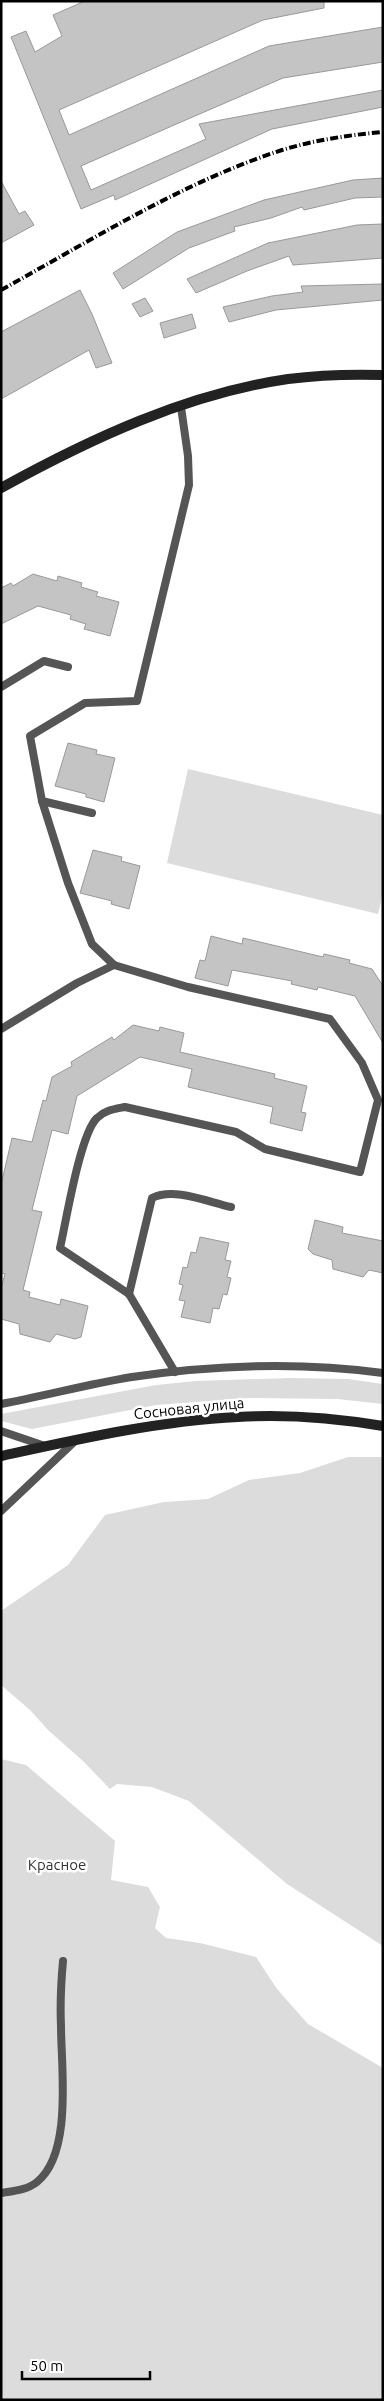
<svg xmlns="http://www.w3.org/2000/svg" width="384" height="2401" viewBox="0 0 384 2401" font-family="Ubuntu,sans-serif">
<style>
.green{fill:#dcdcdc}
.building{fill:#c4c4c4;stroke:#999}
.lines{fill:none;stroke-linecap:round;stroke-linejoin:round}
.lane{stroke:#555;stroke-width:8}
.secondary{stroke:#222;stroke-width:10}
.rail{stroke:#000;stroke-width:4;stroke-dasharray:8 2.5 1 2.5;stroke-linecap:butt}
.labels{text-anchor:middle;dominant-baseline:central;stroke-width:5;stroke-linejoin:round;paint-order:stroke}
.street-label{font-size:15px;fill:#000;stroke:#fff}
.park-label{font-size:15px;fill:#333;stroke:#fff}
</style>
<rect width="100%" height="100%" fill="#fff"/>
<g class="green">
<path d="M 188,769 L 383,815 L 383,894 L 378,914 L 167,863 Z"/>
<path d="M 290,1378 L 348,1379 L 383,1384 L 383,1404 L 337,1399 L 249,1398 L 156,1405 L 32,1429 L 1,1421 L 1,1414 L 156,1385 L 196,1381 Z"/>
<path d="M 348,1457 L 383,1457 L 383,1946 L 287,1884 L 189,1801 L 152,1787 L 117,1784 L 110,1789 L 83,1761 L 48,1730 L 30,1710 L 1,1685 L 1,1611 L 68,1565 L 105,1515 L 164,1502 L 208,1499 L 249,1480 L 300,1473 Z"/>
<path d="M 1,1759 L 26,1765 L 115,1841 L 111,1880 L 148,1887 L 160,1907 L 155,1928 L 166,1938 L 200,1943 L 256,1957 L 277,1989 L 308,2024 L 383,2068 L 383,2400 L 1,2400 Z"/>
</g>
<g class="building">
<path d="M 85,1 L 324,1 L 324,8 L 263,20 L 59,110 L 69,135 L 269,46 L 383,27 L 383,62 L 283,78 L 181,122 L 81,166 L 91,190 L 206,139 L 199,124 L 383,90 L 383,107 L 272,129 L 115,200 L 114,195 L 81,209 L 11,37 L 26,31 L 35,52 L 62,36 L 53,15 Z"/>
<path d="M 383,178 L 383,197 L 355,198 L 304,210 L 302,207 L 271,218 L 234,227 L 235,231 L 189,248 L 123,289 L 113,273 L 177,232 L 264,200 L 353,180 Z"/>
<path d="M 1,181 L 19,214 L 25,211 L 34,225 L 1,243 Z"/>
<path d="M 383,224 L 383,258 L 293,265 L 289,256 L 247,271 L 196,293 L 187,279 L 268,243 L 357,225 Z"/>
<path d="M 383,284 L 383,300 L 276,310 L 229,322 L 223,307 L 272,296 L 303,292 L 301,286 Z"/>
<path d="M 80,290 L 92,314 L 112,363 L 96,368 L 89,350 L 1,399 L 1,332 Z"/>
<path d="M 145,298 L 153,311 L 140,317 L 132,304 Z"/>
<path d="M 192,314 L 196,328 L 164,338 L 160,323 Z"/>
<path d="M 33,574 L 57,581 L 58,576 L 82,583 L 81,587 L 98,592 L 96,596 L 119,602 L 110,636 L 84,629 L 86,624 L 70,619 L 71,615 L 38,606 L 1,624 L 1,588 L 11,583 L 13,586 Z"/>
<path d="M 68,743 L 97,750 L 96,754 L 115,758 L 104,802 L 86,797 L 86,794 L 55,786 Z"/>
<path d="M 93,850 L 122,857 L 121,861 L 140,866 L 129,909 L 111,904 L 112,901 L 80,893 Z"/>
<path d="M 211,936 L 242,944 L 243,938 L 323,957 L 324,954 L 350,960 L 349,963 L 372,969 L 383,986 L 383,1043 L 355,996 L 318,987 L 317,990 L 291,984 L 292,981 L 232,970 L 228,986 L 195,978 L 200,960 L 205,961 Z"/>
<path d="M 133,1025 L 159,1031 L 160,1027 L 184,1033 L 180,1052 L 275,1074 L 274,1078 L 307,1086 L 301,1112 L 306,1113 L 302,1131 L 270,1123 L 273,1107 L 188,1087 L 192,1069 L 140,1057 L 77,1096 L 68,1134 L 52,1130 L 32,1210 L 42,1212 L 23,1290 L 30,1292 L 29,1297 L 60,1305 L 61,1299 L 88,1306 L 81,1337 L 75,1339 L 56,1334 L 50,1342 L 20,1334 L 19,1324 L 1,1319 L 1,1288 L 5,1274 L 1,1273 L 1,1185 L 12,1138 L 32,1142 L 43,1100 L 46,1101 L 52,1077 L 72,1066 L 71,1062 L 112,1037 L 114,1040 Z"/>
<path d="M 315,1220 L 343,1227 L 342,1233 L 383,1241 L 383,1273 L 369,1270 L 363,1277 L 333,1269 L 332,1260 L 313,1254 L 308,1249 Z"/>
<path d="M 200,1237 L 229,1243 L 225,1260 L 231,1261 L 227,1277 L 231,1278 L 227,1295 L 223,1294 L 219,1309 L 213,1308 L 210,1323 L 181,1317 L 185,1301 L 179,1300 L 183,1285 L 179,1284 L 183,1267 L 187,1268 L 191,1252 L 196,1253 Z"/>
</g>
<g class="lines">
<g class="lane">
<path d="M 1,687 L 44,661 L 68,667"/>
<path d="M 42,801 L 68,883 L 92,944 L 114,965 L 188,987 L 330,1019 L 362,1063 L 378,1100 L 360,1172 L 265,1149 L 236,1132 L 125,1107 C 115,1109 105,1110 97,1118 C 80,1134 66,1222 60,1248 L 129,1294 L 175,1372"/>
<path d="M 92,813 L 42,801 L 30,736 L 85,703 L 137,701 L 189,485 L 188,456 L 181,407"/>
<path d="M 1,1029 L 77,983 L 114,965"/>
<path d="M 129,1294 L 152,1198 C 174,1187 208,1202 231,1207"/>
<path d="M 1,1404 C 45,1396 88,1384 132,1377 C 213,1365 301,1362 383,1373"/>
<path d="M 1,1431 L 45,1446"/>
<path d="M 1,1511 L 75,1441"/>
<path d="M 1,2193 C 14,2191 27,2190 37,2182 C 73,2153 61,2067 61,2026 C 60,2004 61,1983 63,1961"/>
</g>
<g class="secondary">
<path d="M 1,488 C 90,439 186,394 288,379 C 319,375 351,374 383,375"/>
<path d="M 1,1456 C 79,1439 158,1421 238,1417 C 286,1414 335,1418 383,1426"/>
</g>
<path class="rail" d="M 1,290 C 92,240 183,182 282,150 C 315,140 349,135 383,132"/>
</g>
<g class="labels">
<g class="street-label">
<text transform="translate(189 1408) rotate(-6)">Сосновая улица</text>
</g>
<g class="park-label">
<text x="57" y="1864">Красное</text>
</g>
</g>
<rect width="384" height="2401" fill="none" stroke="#000000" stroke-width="5"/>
<path d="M22 2371v8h128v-8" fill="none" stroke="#000000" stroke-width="2.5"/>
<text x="30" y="2371" font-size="15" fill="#000000" stroke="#ffffff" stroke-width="4" paint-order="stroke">50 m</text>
</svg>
